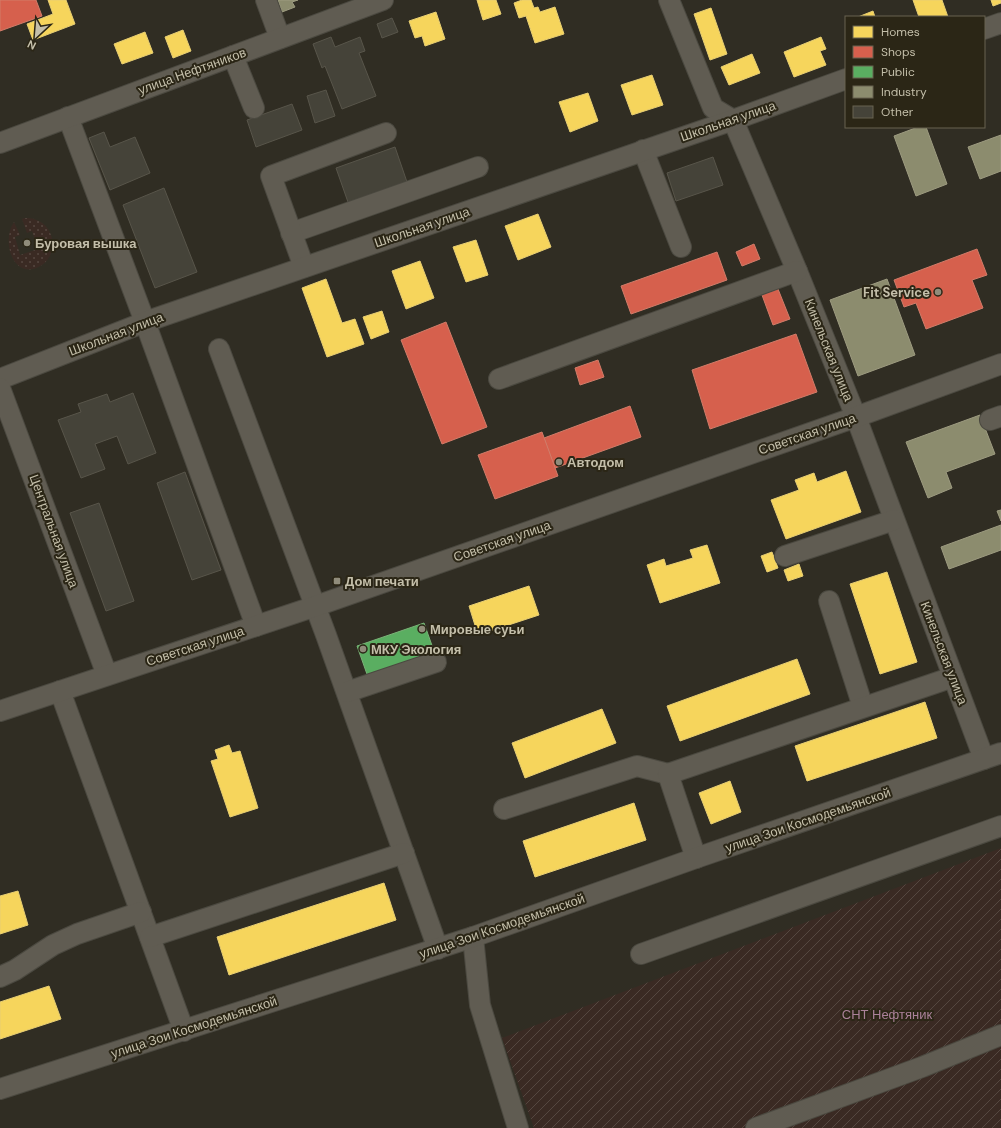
<svg xmlns="http://www.w3.org/2000/svg" width="1001" height="1128" viewBox="0 0 1001 1128" font-family="'DM Sans',sans-serif">
<style>
.grass{fill:url(#grass-dots)}
.garden{fill:url(#garden-furrows)}
.homes{fill:#f6d55c;stroke:#e7ce73}
.shops{fill:#d6604d;stroke:#d17c69}
.public{fill:#5aae61;stroke:#7ab377}
.industry{fill:#8c8c6e;stroke:#9d9b80}
.building{fill:#454339;stroke:#58554a}
.lines{fill:none;stroke-linecap:round;stroke-linejoin:round}
.minor-casing{stroke:#4b4940;stroke-width:22}
.minor{stroke:#605c52;stroke-width:20}
.poi-dot{fill:#908c7b;stroke:#2b2616;stroke-width:1.5}
.labels{text-anchor:middle;dominant-baseline:central;stroke-width:4;stroke-linejoin:round;paint-order:stroke}
.street-label{font-size:13px;fill:#c4bfaa;stroke:#2b2616}
.poi-label{font-size:13px;font-weight:bold;fill:#c4bfaa;stroke:#2b2616;text-anchor:start}
.park-label{font-size:13px;fill:#aa8199;stroke:#2b2616}
</style>
<defs>
<pattern id="grass-dots" width="8" height="8" patternUnits="userSpaceOnUse"><rect width="8" height="8" fill="#3a2a23"/><path d="M2 2h.1M6 6h.1" fill="none" stroke="#554740" stroke-width="1.8" stroke-linecap="round"/></pattern>
<pattern id="garden-furrows" width="10" height="10" patternUnits="userSpaceOnUse"><rect width="10" height="10" fill="#3a2a23"/><path d="M-1 1l2-2M0 10L10 0M9 11l2-2" fill="none" stroke="#554740"/></pattern>
</defs>
<rect width="100%" height="100%" fill="#302d23"/>
<path class="grass" d="M 25,218 C 28,218 32,218 34,219 C 55,225 59,253 42,265 C 15,283 0,243 14,222 L 20,235 L 15,237 L 20,255 L 38,249 L 32,231 L 27,233 L 22,219 Z"/>
<path class="garden" d="M 1001,848 L 1001,1128 L 534,1128 L 502,1038 Z"/>
<g class="homes">
<path d="M 48,0 L 66,0 L 75,24 L 33,40 L 27,24 L 53,14 Z"/>
<path d="M 477,0 L 496,0 L 501,14 L 483,20 Z"/>
<path d="M 522,0 L 531,0 L 534,8 L 538,7 L 540,12 L 555,7 L 564,34 L 535,43 L 526,16 L 519,18 L 514,3 Z"/>
<path d="M 913,0 L 942,0 L 948,17 L 919,17 Z"/>
<path d="M 991,0 L 1001,0 L 1001,3 L 993,6 Z"/>
<path d="M 711,8 L 727,54 L 710,60 L 694,14 Z"/>
<path d="M 873,11 L 875,17 L 858,17 Z"/>
<path d="M 436,12 L 445,39 L 425,46 L 422,36 L 415,38 L 409,21 Z"/>
<path d="M 183,30 L 191,51 L 173,58 L 165,37 Z"/>
<path d="M 145,32 L 153,53 L 122,64 L 114,44 Z"/>
<path d="M 821,37 L 826,49 L 820,51 L 826,65 L 794,77 L 784,52 Z"/>
<path d="M 752,54 L 760,73 L 729,85 L 721,67 Z"/>
<path d="M 652,75 L 663,105 L 632,115 L 621,85 Z"/>
<path d="M 588,93 L 598,121 L 570,132 L 559,102 Z"/>
<path d="M 538,214 L 551,247 L 518,260 L 505,226 Z"/>
<path d="M 476,240 L 488,275 L 466,282 L 453,247 Z"/>
<path d="M 420,261 L 434,298 L 406,309 L 392,271 Z"/>
<path d="M 326,279 L 342,323 L 355,319 L 364,344 L 327,357 L 302,288 Z"/>
<path d="M 382,311 L 389,332 L 371,339 L 363,317 Z"/>
<path d="M 846,471 L 861,512 L 786,539 L 771,500 L 799,490 L 795,480 L 814,473 L 817,482 Z"/>
<path d="M 707,545 L 720,583 L 660,603 L 647,565 L 664,559 L 666,566 L 693,558 L 690,550 Z"/>
<path d="M 772,552 L 778,568 L 767,572 L 761,556 Z"/>
<path d="M 799,564 L 803,576 L 788,581 L 784,570 Z"/>
<path d="M 887,572 L 917,662 L 880,674 L 850,584 Z"/>
<path d="M 529,586 L 539,615 L 478,635 L 469,606 Z"/>
<path d="M 797,659 L 810,694 L 680,741 L 667,706 Z"/>
<path d="M 925,702 L 937,738 L 807,781 L 795,746 Z"/>
<path d="M 602,709 L 616,743 L 525,778 L 512,743 Z"/>
<path d="M 229,745 L 232,753 L 240,751 L 258,808 L 230,817 L 211,761 L 218,759 L 215,750 Z"/>
<path d="M 730,781 L 741,812 L 711,824 L 699,793 Z"/>
<path d="M 634,803 L 646,840 L 535,877 L 523,841 Z"/>
<path d="M 384,883 L 396,920 L 229,975 L 217,937 Z"/>
<path d="M 18,891 L 28,925 L 0,934 L 0,896 Z"/>
<path d="M 49,986 L 61,1019 L 0,1039 L 0,1002 Z"/>
</g>
<g class="shops">
<path d="M 0,0 L 36,0 L 42,16 L 0,31 Z"/>
<path d="M 754,244 L 760,259 L 742,266 L 736,252 Z"/>
<path d="M 977,249 L 987,275 L 972,280 L 983,308 L 926,329 L 916,303 L 904,307 L 894,280 Z"/>
<path d="M 717,252 L 727,280 L 631,314 L 621,286 Z"/>
<path d="M 778,289 L 790,319 L 773,325 L 762,295 Z"/>
<path d="M 446,322 L 487,427 L 442,444 L 401,340 Z"/>
<path d="M 796,334 L 817,392 L 710,429 L 692,370 Z"/>
<path d="M 598,360 L 604,377 L 580,385 L 575,368 Z"/>
<path d="M 630,406 L 641,437 L 555,468 L 544,438 Z"/>
<path d="M 542,432 L 558,476 L 495,499 L 478,455 Z"/>
</g>
<path class="public" d="M 424,623 L 435,654 L 368,677 L 357,646 Z"/>
<g class="industry">
<path d="M 278,0 L 298,0 L 292,2 L 295,7 L 282,12 Z"/>
<path d="M 918,127 L 926,127 L 947,184 L 916,196 L 894,136 Z"/>
<path d="M 1001,135 L 1001,171 L 980,179 L 968,147 Z"/>
<path d="M 887,279 L 915,355 L 858,376 L 830,300 Z"/>
<path d="M 980,415 L 995,454 L 946,472 L 952,488 L 928,498 L 906,442 Z"/>
<path d="M 1001,510 L 1001,521 L 997,511 Z"/>
<path d="M 1001,525 L 1001,550 L 949,569 L 941,547 Z"/>
</g>
<g class="building">
<path d="M 392,18 L 398,32 L 382,38 L 377,24 Z"/>
<path d="M 331,37 L 335,47 L 360,37 L 365,51 L 359,53 L 376,96 L 342,109 L 325,66 L 322,68 L 313,44 Z"/>
<path d="M 326,90 L 335,116 L 315,123 L 307,96 Z"/>
<path d="M 292,104 L 302,130 L 256,147 L 247,120 Z"/>
<path d="M 104,132 L 110,147 L 135,137 L 150,173 L 110,190 L 89,138 Z"/>
<path d="M 395,147 L 408,185 L 349,205 L 336,168 Z"/>
<path d="M 713,157 L 723,185 L 676,201 L 667,173 Z"/>
<path d="M 164,188 L 197,272 L 155,288 L 123,205 Z"/>
<path d="M 133,393 L 156,453 L 128,464 L 117,436 L 95,444 L 105,469 L 81,478 L 58,420 L 81,412 L 78,404 L 107,394 L 110,402 Z"/>
<path d="M 185,472 L 221,570 L 192,580 L 157,483 Z"/>
<path d="M 99,503 L 134,601 L 106,611 L 70,513 Z"/>
</g>
<g class="lines">
<g class="minor-casing">
<g id="minor">
<path d="M 266,0 L 280,38"/>
<path d="M 669,0 L 713,108 L 733,120 L 797,271 L 856,417 L 984,759"/>
<path d="M 984,29 L 1001,23"/>
<path d="M 233,56 L 254,108"/>
<path d="M 68,117 L 145,322 L 256,626"/>
<path d="M 0,143 L 383,0"/>
<path d="M 643,150 L 681,247"/>
<path d="M 291,233 L 478,167"/>
<path d="M 304,267 L 271,176 L 386,133"/>
<path d="M 219,349 L 326,635 L 438,949"/>
<path d="M 0,379 L 145,322 L 733,120 L 846,79"/>
<path d="M 499,379 L 797,271"/>
<path d="M 0,388 L 107,675"/>
<path d="M 990,420 L 1001,416"/>
<path d="M 785,556 L 894,520"/>
<path d="M 829,601 L 863,707"/>
<path d="M 60,691 L 184,1031"/>
<path d="M 347,692 L 436,662"/>
<path d="M 0,711 L 316,606 L 856,417 L 1001,364"/>
<path d="M 504,809 L 637,766 L 668,774"/>
<path d="M 696,858 L 668,774 L 953,677"/>
<path d="M 150,937 L 404,853"/>
<path d="M 473,937 L 480,1005 L 518,1128"/>
<path d="M 641,954 L 1001,826"/>
<path d="M 0,977 L 15,970 L 53,945 L 77,934 L 141,912"/>
<path d="M 0,1089 L 473,937 L 696,858 L 1001,753"/>
<path d="M 756,1128 L 922,1067 L 1001,1035"/>
</g>
</g>
<use href="#minor" class="minor"/>
</g>
<g class="poi-dot">
<circle cx="27" cy="243" r="4"/>
<circle cx="938" cy="292" r="4"/>
<circle cx="559" cy="462" r="4"/>
<rect x="333" y="577" width="8" height="8" rx="2"/>
<circle cx="422" cy="629" r="4"/>
<circle cx="363" cy="649" r="4"/>
</g>
<g class="labels">
<g class="street-label">
<text transform="translate(192 71) rotate(-20)">улица Нефтяников</text>
<text transform="translate(728 121) rotate(-19)">Школьная улица</text>
<text transform="translate(422 227) rotate(-19)">Школьная улица</text>
<text transform="translate(116 334) rotate(-21)">Школьная улица</text>
<text transform="translate(829 350) rotate(68)">Кинельская улица</text>
<text transform="translate(807 434) rotate(-19)">Советская улица</text>
<text transform="translate(54 531) rotate(70)">Центральная улица</text>
<text transform="translate(502 541) rotate(-19)">Советская улица</text>
<text transform="translate(195 646) rotate(-18)">Советская улица</text>
<text transform="translate(944 653) rotate(69)">Кинельская улица</text>
<text transform="translate(808 820) rotate(-19)">улица Зои Космодемьянской</text>
<text transform="translate(502 926) rotate(-19)">улица Зои Космодемьянской</text>
<text transform="translate(194 1027) rotate(-18)">улица Зои Космодемьянской</text>
</g>
<g class="poi-label">
<text x="35" y="243">Буровая вышка</text>
<text x="930" y="292" text-anchor="end">Fit Service</text>
<text x="567" y="462">Автодом</text>
<text x="345" y="581">Дом печати</text>
<text x="430" y="629">Мировые суьи</text>
<text x="371" y="649">МКУ Экология</text>
</g>
<g class="park-label">
<text x="887" y="1014">СНТ Нефтяник</text>
</g>
</g>
<rect x="845" y="16" width="140" height="112" fill="#2b2616" stroke="#686351"/>
<rect x="853" y="26" width="20" height="12" fill="#f6d55c" stroke="#686351"/>
<text x="881" y="36" font-size="12" fill="#c4bfaa">Homes</text>
<rect x="853" y="46" width="20" height="12" fill="#d6604d" stroke="#686351"/>
<text x="881" y="56" font-size="12" fill="#c4bfaa">Shops</text>
<rect x="853" y="66" width="20" height="12" fill="#5aae61" stroke="#686351"/>
<text x="881" y="76" font-size="12" fill="#c4bfaa">Public</text>
<rect x="853" y="86" width="20" height="12" fill="#8c8c6e" stroke="#686351"/>
<text x="881" y="96" font-size="12" fill="#c4bfaa">Industry</text>
<rect x="853" y="106" width="20" height="12" fill="#454339" stroke="#686351"/>
<text x="881" y="116" font-size="12" fill="#c4bfaa">Other</text>
<g transform="translate(36 36) rotate(206)" stroke="#2b2616" stroke-width="3" paint-order="stroke">
<path d="M0-3L7 15L0 10L-7 15Z" fill="#c4bfaa"/>
<text y="-6" font-size="11" font-weight="bold" text-anchor="middle" fill="#c4bfaa">N</text>
</g>
</svg>
